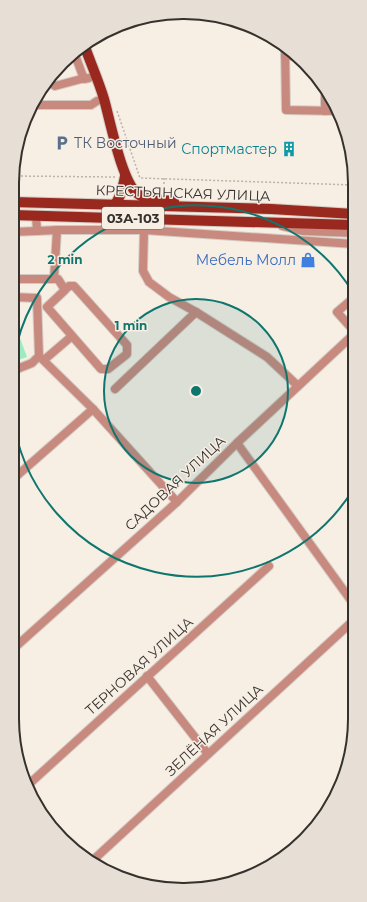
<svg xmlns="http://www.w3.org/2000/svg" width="367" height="902" viewBox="0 0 367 902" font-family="Montserrat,sans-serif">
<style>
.green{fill:#9debc0}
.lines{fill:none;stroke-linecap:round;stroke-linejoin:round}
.minor-casing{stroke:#d4ccc3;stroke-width:10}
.major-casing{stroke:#d4ccc3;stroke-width:12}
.path{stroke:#bbb4ab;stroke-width:1.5;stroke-dasharray:2 2;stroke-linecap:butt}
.minor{stroke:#c8897f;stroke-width:8}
.major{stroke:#99281f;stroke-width:10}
.ring{fill:none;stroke:#0f766e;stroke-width:2}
.labels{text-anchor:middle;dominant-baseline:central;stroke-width:3;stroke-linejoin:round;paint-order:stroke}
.shield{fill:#f7eee4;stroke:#6f6a65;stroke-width:1}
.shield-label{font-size:13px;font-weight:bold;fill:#35322e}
.service-label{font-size:14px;fill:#4e5e75;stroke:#f7eee4;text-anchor:start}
.culture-label{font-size:14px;fill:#0d838f;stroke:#f7eee4;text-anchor:end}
.street-label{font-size:14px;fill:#35322e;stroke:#f7eee4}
.shop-label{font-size:14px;fill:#366cbe;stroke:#f7eee4;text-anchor:end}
.rim{fill:none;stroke:#35322e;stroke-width:2}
.centre{fill:#0f766e;stroke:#f7eee4;stroke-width:2}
.ring-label{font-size:12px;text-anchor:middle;font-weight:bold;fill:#0f766e;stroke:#f7eee4;stroke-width:3;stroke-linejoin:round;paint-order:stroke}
</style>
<rect width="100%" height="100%" fill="#f7eee4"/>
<path class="green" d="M 14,322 L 27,357 L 12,362 L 12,323 Z"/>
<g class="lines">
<g class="minor-casing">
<g id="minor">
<path d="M 285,47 L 286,110 L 338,111"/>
<path d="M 75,55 L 84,79 L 89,78"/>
<path d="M 285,56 L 296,56"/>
<path d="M 49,79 L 52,84 L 55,86 L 85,78"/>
<path d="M 325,90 L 325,111"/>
<path d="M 34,105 L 91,105 L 97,101 L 104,99"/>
<path d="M 282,226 L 303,231 L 354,233"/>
<path d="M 57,230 L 144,230 L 354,244"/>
<path d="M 144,230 L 143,271 L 149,282 L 169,297 L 196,312 L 267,357 L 298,386"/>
<path d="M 12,232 L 37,231"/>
<path d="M 12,279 L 54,279 L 57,230 L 37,231 L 36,216"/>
<path d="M 54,279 L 58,279 L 65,290 L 69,286 L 74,286 L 127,345 L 127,354 L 108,369 L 101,369 L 47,307 L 65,290"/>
<path d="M 12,297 L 37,298 L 39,356 L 93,409 L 177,502"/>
<path d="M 354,306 L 350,301 L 337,312 L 354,331"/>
<path d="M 44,360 L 72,336"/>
<path d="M 12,371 L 32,363 L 39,356"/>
<path d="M 115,389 L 196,312"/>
<path d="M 237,443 L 355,606"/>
<path d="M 12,480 L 93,409"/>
<path d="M 12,650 L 177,502 L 237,443 L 354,334"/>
<path d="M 147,676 L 208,754"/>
<path d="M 28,785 L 269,566"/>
<path d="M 91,862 L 355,619"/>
</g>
</g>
<g class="major-casing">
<g id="major">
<path d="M 85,47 C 91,64 99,82 104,99 C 110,120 122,183 138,194 C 146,201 163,200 174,201"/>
<path d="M 12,202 L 271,209 L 354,214"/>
<path d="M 110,209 C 120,202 123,188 125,176"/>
<path d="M 12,215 L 354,225"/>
</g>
</g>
<g class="path">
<path d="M 117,111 L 140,178 L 354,185"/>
<path d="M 13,176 L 115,177"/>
<path d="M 164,192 L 164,178"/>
</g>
<use href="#minor" class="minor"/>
<use href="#major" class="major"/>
</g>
<circle cx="196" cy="391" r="92" fill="#0f766e" fill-opacity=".12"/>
<g class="ring">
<circle cx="196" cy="391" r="92"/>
<path d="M354 488A185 185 0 0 1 12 410M12 372A185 185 0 0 1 354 294"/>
</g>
<defs>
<g id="parking-bare" transform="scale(1.2)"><path d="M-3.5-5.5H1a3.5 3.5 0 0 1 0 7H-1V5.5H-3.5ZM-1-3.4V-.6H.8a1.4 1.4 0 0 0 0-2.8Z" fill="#5c6f8a" stroke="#f7eee4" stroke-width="2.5" paint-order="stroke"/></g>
<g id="building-bare" transform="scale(1.2)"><path d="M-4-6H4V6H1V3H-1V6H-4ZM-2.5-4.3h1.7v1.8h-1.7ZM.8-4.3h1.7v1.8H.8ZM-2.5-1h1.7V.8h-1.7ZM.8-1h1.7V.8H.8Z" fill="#0f9aa8" stroke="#f7eee4" stroke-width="2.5" paint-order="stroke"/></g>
<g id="shop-bare" transform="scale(1.2)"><path d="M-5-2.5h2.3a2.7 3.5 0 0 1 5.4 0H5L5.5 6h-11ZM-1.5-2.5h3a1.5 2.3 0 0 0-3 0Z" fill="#3f7fe0" stroke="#f7eee4" stroke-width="2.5" paint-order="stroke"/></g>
</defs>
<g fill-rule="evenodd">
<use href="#parking-bare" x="62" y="143"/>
<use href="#building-bare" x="289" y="149"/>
<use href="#shop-bare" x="308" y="260"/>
</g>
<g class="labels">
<rect class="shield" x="102" y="207" width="62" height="22" rx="3"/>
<g class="shield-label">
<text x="133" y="218">03А-103</text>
</g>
<g class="service-label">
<text x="74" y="143">ТК Восточный</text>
</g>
<g class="culture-label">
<text x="277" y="149">Спортмастер</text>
</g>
<g class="street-label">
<text transform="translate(183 193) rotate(2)">КРЕСТЬЯНСКАЯ УЛИЦА</text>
<text transform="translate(175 483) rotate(-43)">САДОВАЯ УЛИЦА</text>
<text transform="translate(139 666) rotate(-42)">ТЕРНОВАЯ УЛИЦА</text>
<text transform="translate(214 730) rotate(-43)">ЗЕЛЁНАЯ УЛИЦА</text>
</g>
<g class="shop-label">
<text x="296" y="260">Мебель Молл</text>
</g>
</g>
<path d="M0 0H367V902H0ZM183 19H184A164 164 0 0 1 348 183V719A164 164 0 0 1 184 883H183A164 164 0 0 1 19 719V183A164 164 0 0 1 183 19Z" fill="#e7dfd5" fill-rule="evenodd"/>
<path class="rim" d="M183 19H184A164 164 0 0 1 348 183V719A164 164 0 0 1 184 883H183A164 164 0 0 1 19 719V183A164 164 0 0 1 183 19Z"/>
<circle cx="196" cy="391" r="6" class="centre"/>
<g class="ring-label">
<text x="65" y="264">2 min</text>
<text x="131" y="330">1 min</text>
</g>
</svg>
